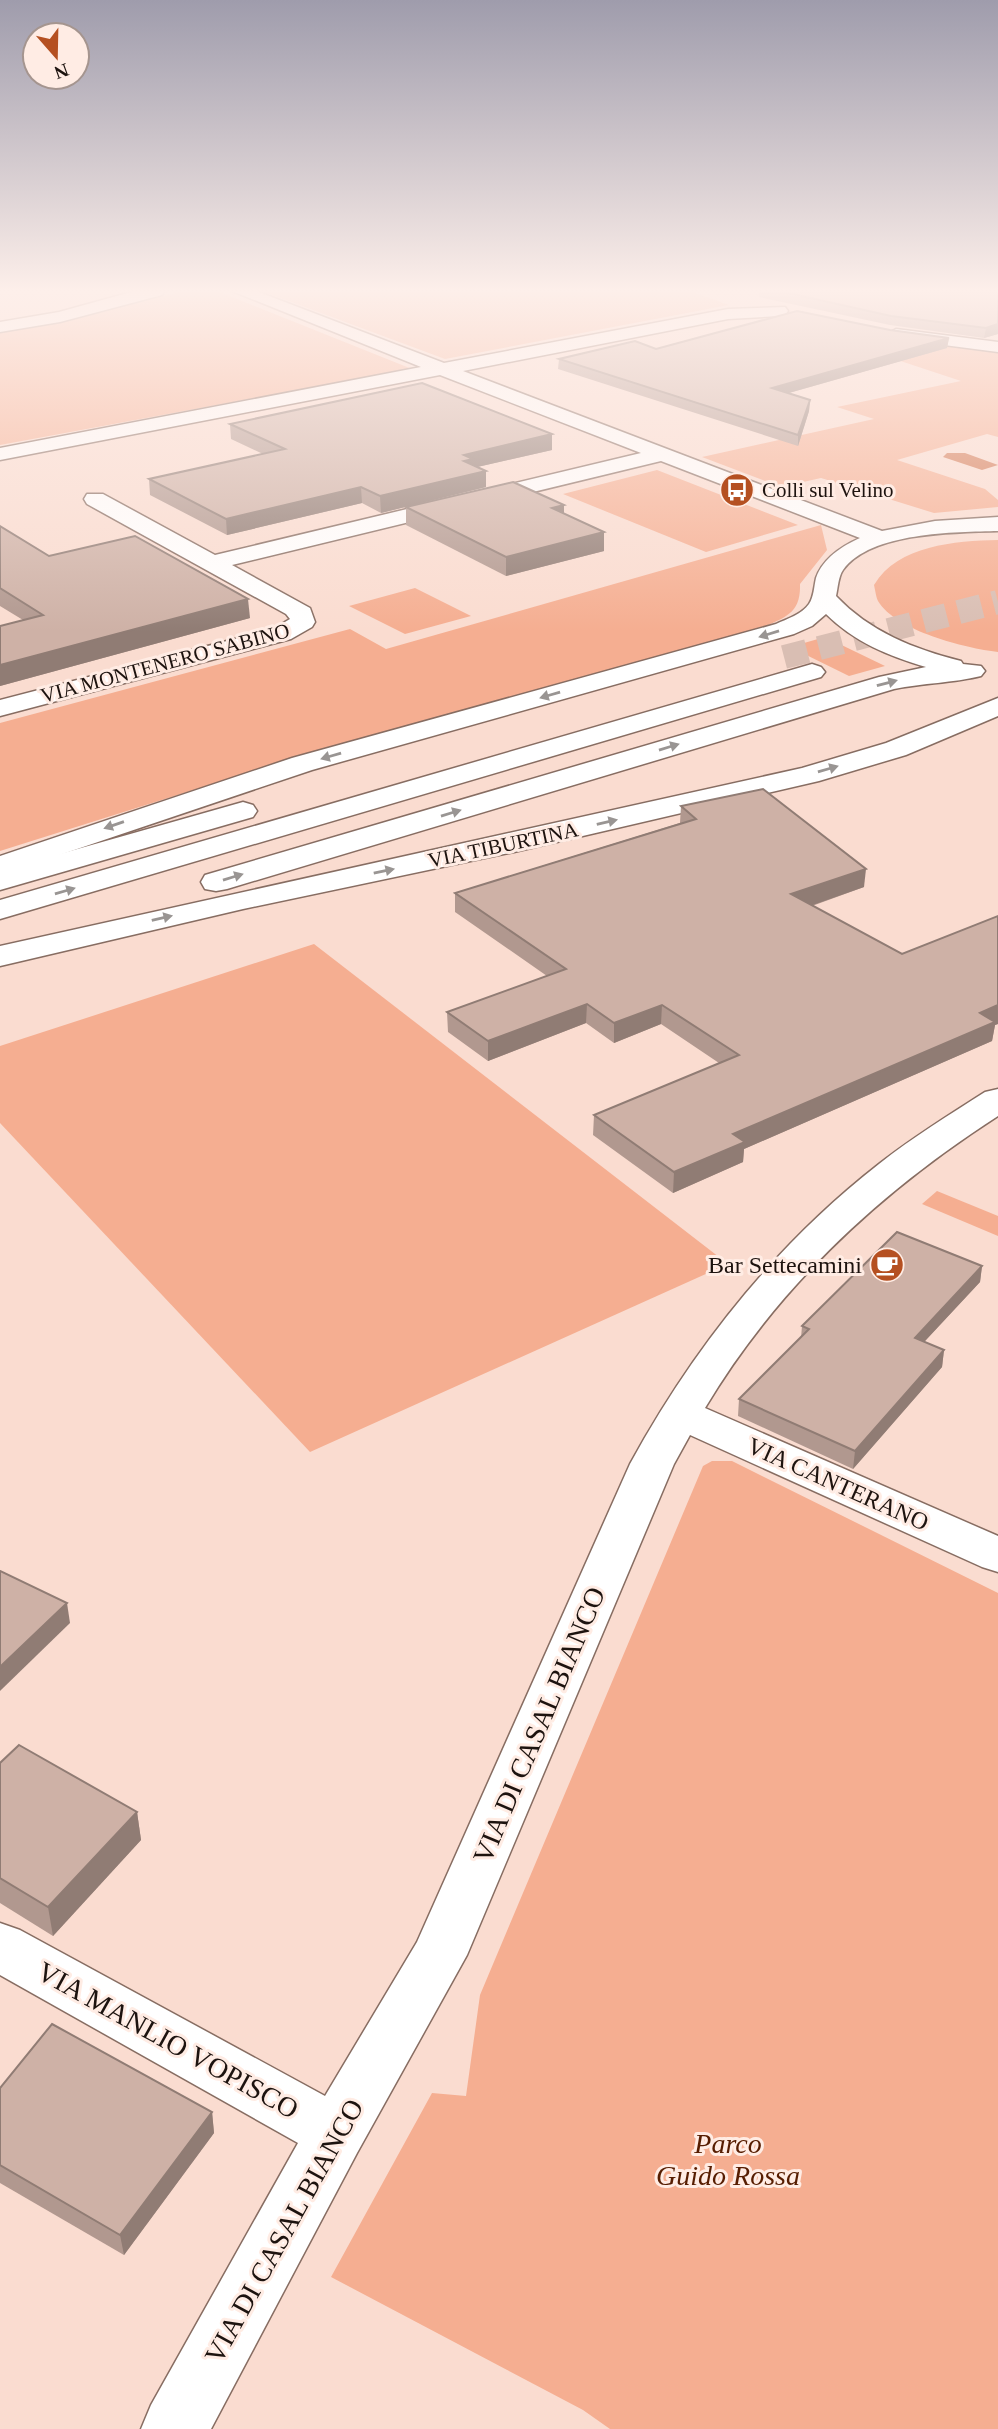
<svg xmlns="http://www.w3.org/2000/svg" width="998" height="2429" viewBox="0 0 998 2429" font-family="Georgia,serif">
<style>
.green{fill:#f5ae91}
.water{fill:#d27751}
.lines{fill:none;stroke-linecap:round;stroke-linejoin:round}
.major-tunnel{stroke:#d9beb3;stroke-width:24;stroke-dasharray:24 12;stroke-linecap:butt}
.minor-casing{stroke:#876d62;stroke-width:3}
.major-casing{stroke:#876d62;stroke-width:3}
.minor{fill:#fff;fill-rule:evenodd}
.major{fill:#fff;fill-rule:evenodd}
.wall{fill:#b1988f}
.shaded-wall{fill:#907c74}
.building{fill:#ceb1a6;stroke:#907c74;stroke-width:2}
.oneway{fill:#999593}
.labels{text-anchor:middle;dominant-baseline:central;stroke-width:6;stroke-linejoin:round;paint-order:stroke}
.far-poi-label{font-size:21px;fill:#1d130f;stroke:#ffece4;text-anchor:start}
.far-street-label{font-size:21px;fill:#1d130f;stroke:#ffece4}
.poi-label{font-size:24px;fill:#1d130f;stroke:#ffece4;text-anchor:end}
.street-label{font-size:24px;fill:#1d130f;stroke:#ffece4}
.near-street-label{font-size:28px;fill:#1d130f;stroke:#ffece4}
.near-park-label{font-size:28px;font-style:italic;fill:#571d01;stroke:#ffece4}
</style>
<rect width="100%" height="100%" fill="#fadcd0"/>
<g class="green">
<path d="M 184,291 L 222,293 L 412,369 L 0,445 L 0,331 L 55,323 Z"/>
<path d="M 262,291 L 690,291 L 729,305 L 445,359 Z"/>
<path d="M 880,336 L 998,351 L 998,437 L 987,434 L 897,460 L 985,489 L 998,500 L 998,507 L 934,513 L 821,478 L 781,487 L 702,457 L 874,419 L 837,407 L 961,381 L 849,344 Z"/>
<path d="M 657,470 L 798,525 L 706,552 L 563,494 Z"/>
<path d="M 821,525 L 827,550 L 800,584 C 801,615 784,617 760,629 L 279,763 L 0,851 L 0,723 L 350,629 L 386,649 Z"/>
<path d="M 998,540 L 998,652 C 965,648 896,631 878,601 C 876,597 875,589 874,585 C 898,545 955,541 998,540 Z"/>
<path d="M 415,588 L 471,616 L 405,634 L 349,606 Z"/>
<path d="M 825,637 L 885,666 L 849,676 L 790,647 Z"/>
<path d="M 314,944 L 728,1264 L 310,1452 L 0,1123 L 0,1046 Z"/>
<path d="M 937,1191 L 998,1216 L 998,1236 L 922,1204 Z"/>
<path d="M 712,1461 L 732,1461 L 998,1593 L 998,2429 L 610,2429 L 583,2410 L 331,2277 L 432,2093 L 466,2096 L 480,1995 L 703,1466 Z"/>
</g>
<path class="water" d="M 947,453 L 965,453 L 998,465 L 982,470 L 943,457 Z"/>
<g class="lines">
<path class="major-tunnel" d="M 784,657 L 998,602"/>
<g class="minor-casing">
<g id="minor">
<path d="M 135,291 L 164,291 L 162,295 L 60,322 L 0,332 L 0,322 L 59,312 Z"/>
<path d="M 232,291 L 256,291 L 444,363 L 728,309 L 785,307 L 788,311 L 785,315 L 779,316 L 728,319 L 463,371 L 882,531 L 935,521 L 998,517 L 998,531 C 956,532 870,532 843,570 C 838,577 838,588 836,596 C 870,632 914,649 961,661 L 963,664 L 981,666 L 985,671 L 981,676 C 953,683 923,683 894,689 L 227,889 L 216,891 L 205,889 L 201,882 L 205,875 L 879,677 L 926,667 C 889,656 854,642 826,614 L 812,626 L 794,634 L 312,770 L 0,875 L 0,856 L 292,758 L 776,624 C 787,619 802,614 809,604 C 814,597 814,586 816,578 C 823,558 842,546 860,538 L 661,461 L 232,565 L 310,608 L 315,622 L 312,627 L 291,639 L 0,716 L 0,700 L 273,629 L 290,619 L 286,614 L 87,504 L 84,499 L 87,494 L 103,494 L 215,555 L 641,453 L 440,375 L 0,460 L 0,448 L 421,367 Z"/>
<path d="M 896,329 L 998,342 L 998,352 L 890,338 L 887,334 Z"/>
<path d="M 998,698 L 998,716 L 906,755 L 819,781 L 514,852 L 243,909 L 0,966 L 0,946 L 802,768 L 886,743 Z"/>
<path d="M 998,1089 L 998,1116 C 880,1192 778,1286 705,1408 L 998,1536 L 998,1572 L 982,1567 L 690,1435 L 674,1464 L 467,1955 L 357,2153 L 211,2429 L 141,2429 L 151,2405 L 298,2143 L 0,1975 L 0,1923 L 20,1930 L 325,2096 L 417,1942 L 630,1464 C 693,1349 774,1246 879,1164 C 913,1137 949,1115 985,1092 Z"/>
</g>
</g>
<g class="major-casing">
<g id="major">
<path d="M 812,664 L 821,667 L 825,672 L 821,677 L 0,919 L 0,900 Z"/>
<path d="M 243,802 L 253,805 L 257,811 L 253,817 L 0,890 L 0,871 Z"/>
</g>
</g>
<use href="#minor" class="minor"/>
<use href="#major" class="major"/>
</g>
<g class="wall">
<path d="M 759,291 L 998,291 L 998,334 L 984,338 L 890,325 L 759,297 Z"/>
<path d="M 890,330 L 949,338 L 947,348 L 789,393 L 810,400 L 809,411 L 798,446 L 558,369 L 559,359 L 656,349 Z"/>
<path d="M 230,424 L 552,450 L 477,467 L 486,471 L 486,487 L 381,513 L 362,503 L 227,535 L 150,495 L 149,479 L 263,454 L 231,439 Z"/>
<path d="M 406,507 L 564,514 L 604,551 L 506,576 L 406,525 Z"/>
<path d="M 0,526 L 49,556 L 250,618 L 0,686 L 0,626 L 23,620 L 0,606 Z"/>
<path d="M 681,806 L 864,887 L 812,906 L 902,954 L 998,916 L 998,1024 L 995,1025 L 992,1041 L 744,1149 L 743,1162 L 673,1193 L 593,1135 L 594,1115 L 719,1063 L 661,1024 L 614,1043 L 586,1023 L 488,1061 L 448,1032 L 447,1012 L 547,976 L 455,912 L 455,893 L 680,823 Z"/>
<path d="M 982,1266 L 980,1282 L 924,1342 L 944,1350 L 942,1367 L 853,1469 L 738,1416 L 739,1399 L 801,1338 L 802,1326 Z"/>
<path d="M 0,1763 L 137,1812 L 141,1840 L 53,1936 L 0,1903 Z"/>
<path d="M 0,2088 L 212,2112 L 214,2133 L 124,2255 L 0,2183 Z"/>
</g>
<g class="shaded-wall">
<path d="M 998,324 L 998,334 L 984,338 L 986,328 Z"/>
<path d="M 949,338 L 947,348 L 771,398 L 772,388 Z"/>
<path d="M 810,400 L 809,411 L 798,446 L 798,435 Z"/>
<path d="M 552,434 L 552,450 L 473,468 L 486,471 L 486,487 L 381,513 L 380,496 L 464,455 Z"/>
<path d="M 361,487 L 362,503 L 227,535 L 226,519 Z"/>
<path d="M 564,505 L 564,524 L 552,508 Z"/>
<path d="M 604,532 L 604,551 L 506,576 L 506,557 Z"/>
<path d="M 248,599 L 250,618 L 0,686 L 0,665 Z"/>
<path d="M 866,869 L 864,887 L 790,913 L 791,894 Z"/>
<path d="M 587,1004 L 586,1023 L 488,1061 L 488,1041 Z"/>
<path d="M 662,1005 L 661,1024 L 614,1043 L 614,1023 Z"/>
<path d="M 998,1005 L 998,1024 L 995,1025 L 992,1041 L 744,1149 L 743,1162 L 673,1193 L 674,1172 L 733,1134 L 980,1013 Z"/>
<path d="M 982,1266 L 980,1282 L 912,1355 L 915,1338 Z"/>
<path d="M 944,1350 L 942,1367 L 853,1469 L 855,1451 Z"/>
<path d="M 67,1603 L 70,1623 L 0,1691 L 0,1667 Z"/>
<path d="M 137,1812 L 141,1840 L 53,1936 L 48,1907 Z"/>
<path d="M 212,2112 L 214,2133 L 124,2255 L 120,2235 Z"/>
</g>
<g class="building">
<path d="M 779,291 L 998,291 L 998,324 L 986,328 L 891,316 Z"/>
<path d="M 797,311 L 890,330 L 949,338 L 772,388 L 810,400 L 798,435 L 559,359 L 635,341 L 656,349 Z"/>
<path d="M 422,383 L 552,434 L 464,455 L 473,459 L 464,461 L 486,471 L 380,496 L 361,487 L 226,519 L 149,479 L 285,449 L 230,424 Z"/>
<path d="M 513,482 L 564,505 L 552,508 L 604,532 L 506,557 L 406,507 Z"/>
<path d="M 0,526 L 49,556 L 135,536 L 248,599 L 0,665 L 0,626 L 43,615 L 0,588 Z"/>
<path d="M 763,789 L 866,869 L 791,894 L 902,954 L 998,916 L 998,1005 L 980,1013 L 995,1022 L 733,1134 L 745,1142 L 674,1172 L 594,1115 L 739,1055 L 662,1005 L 614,1023 L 587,1004 L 488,1041 L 447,1012 L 566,969 L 455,893 L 696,819 L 681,806 Z"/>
<path d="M 897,1232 L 982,1266 L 915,1338 L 944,1350 L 855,1451 L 739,1399 L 809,1329 L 802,1326 Z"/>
<path d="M 0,1571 L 67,1603 L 0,1667 Z"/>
<path d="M 19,1745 L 137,1812 L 48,1907 L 0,1878 L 0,1763 Z"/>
<path d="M 52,2024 L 212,2112 L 120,2235 L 0,2165 L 0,2088 Z"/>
</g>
<defs><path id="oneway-solid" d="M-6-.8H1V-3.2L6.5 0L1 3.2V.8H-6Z" transform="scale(1.75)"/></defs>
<g class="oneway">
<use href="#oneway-solid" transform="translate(769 634) rotate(163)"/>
<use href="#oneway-solid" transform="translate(887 683) rotate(-15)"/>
<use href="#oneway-solid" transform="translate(550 695) rotate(164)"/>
<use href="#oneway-solid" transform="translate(669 747) rotate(-17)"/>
<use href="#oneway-solid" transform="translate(331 756) rotate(164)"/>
<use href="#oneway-solid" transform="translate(828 769) rotate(-16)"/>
<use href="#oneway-solid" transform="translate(451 813) rotate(-17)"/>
<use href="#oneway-solid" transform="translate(607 822) rotate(-13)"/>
<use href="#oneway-solid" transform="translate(114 825) rotate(161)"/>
<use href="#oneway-solid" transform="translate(384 871) rotate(-12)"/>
<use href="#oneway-solid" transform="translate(233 877) rotate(-17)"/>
<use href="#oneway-solid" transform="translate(65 891) rotate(-16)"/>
<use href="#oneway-solid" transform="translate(162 918) rotate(-13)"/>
</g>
<linearGradient id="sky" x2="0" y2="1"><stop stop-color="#9f9cac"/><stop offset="0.46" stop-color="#fdefea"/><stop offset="1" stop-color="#fdefea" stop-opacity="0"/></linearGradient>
<rect width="998" height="632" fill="url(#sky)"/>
<defs>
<g id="bus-disc" transform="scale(1.75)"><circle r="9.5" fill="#b55021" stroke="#ffece4"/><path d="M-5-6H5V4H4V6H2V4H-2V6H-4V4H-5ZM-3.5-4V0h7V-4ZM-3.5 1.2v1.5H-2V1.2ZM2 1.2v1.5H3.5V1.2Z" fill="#fff"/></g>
<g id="cafe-disc" transform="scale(1.75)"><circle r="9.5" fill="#b55021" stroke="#ffece4"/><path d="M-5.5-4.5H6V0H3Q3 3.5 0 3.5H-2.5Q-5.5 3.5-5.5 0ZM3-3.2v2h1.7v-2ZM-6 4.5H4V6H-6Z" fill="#fff"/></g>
</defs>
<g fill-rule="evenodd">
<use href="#bus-disc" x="737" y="490"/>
<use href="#cafe-disc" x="887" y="1265"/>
</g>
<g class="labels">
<g class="far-poi-label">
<text x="762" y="490">Colli sul Velino</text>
</g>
<g class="far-street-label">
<text transform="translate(165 663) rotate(-15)">VIA MONTENERO SABINO</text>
<text transform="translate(503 845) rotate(-12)">VIA TIBURTINA</text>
</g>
<g class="poi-label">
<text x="862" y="1265">Bar Settecamini</text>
</g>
<g class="street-label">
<text transform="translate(838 1484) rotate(24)">VIA CANTERANO</text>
</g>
<g class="near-street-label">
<text transform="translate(539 1725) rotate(-67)">VIA DI CASAL BIANCO</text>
<text transform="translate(168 2040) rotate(29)">VIA MANLIO VOPISCO</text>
<text transform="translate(284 2231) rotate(-61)">VIA DI CASAL BIANCO</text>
</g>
<g class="near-park-label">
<text x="728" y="2143">Parco<tspan x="728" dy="32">Guido Rossa</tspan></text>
</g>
</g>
<g transform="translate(56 56) rotate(160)"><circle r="33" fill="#ffece4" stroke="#a5958f" stroke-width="2"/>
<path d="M0-5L12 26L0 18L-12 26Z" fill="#b55021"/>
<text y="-10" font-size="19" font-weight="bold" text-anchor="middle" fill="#1d130f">N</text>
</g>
</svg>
